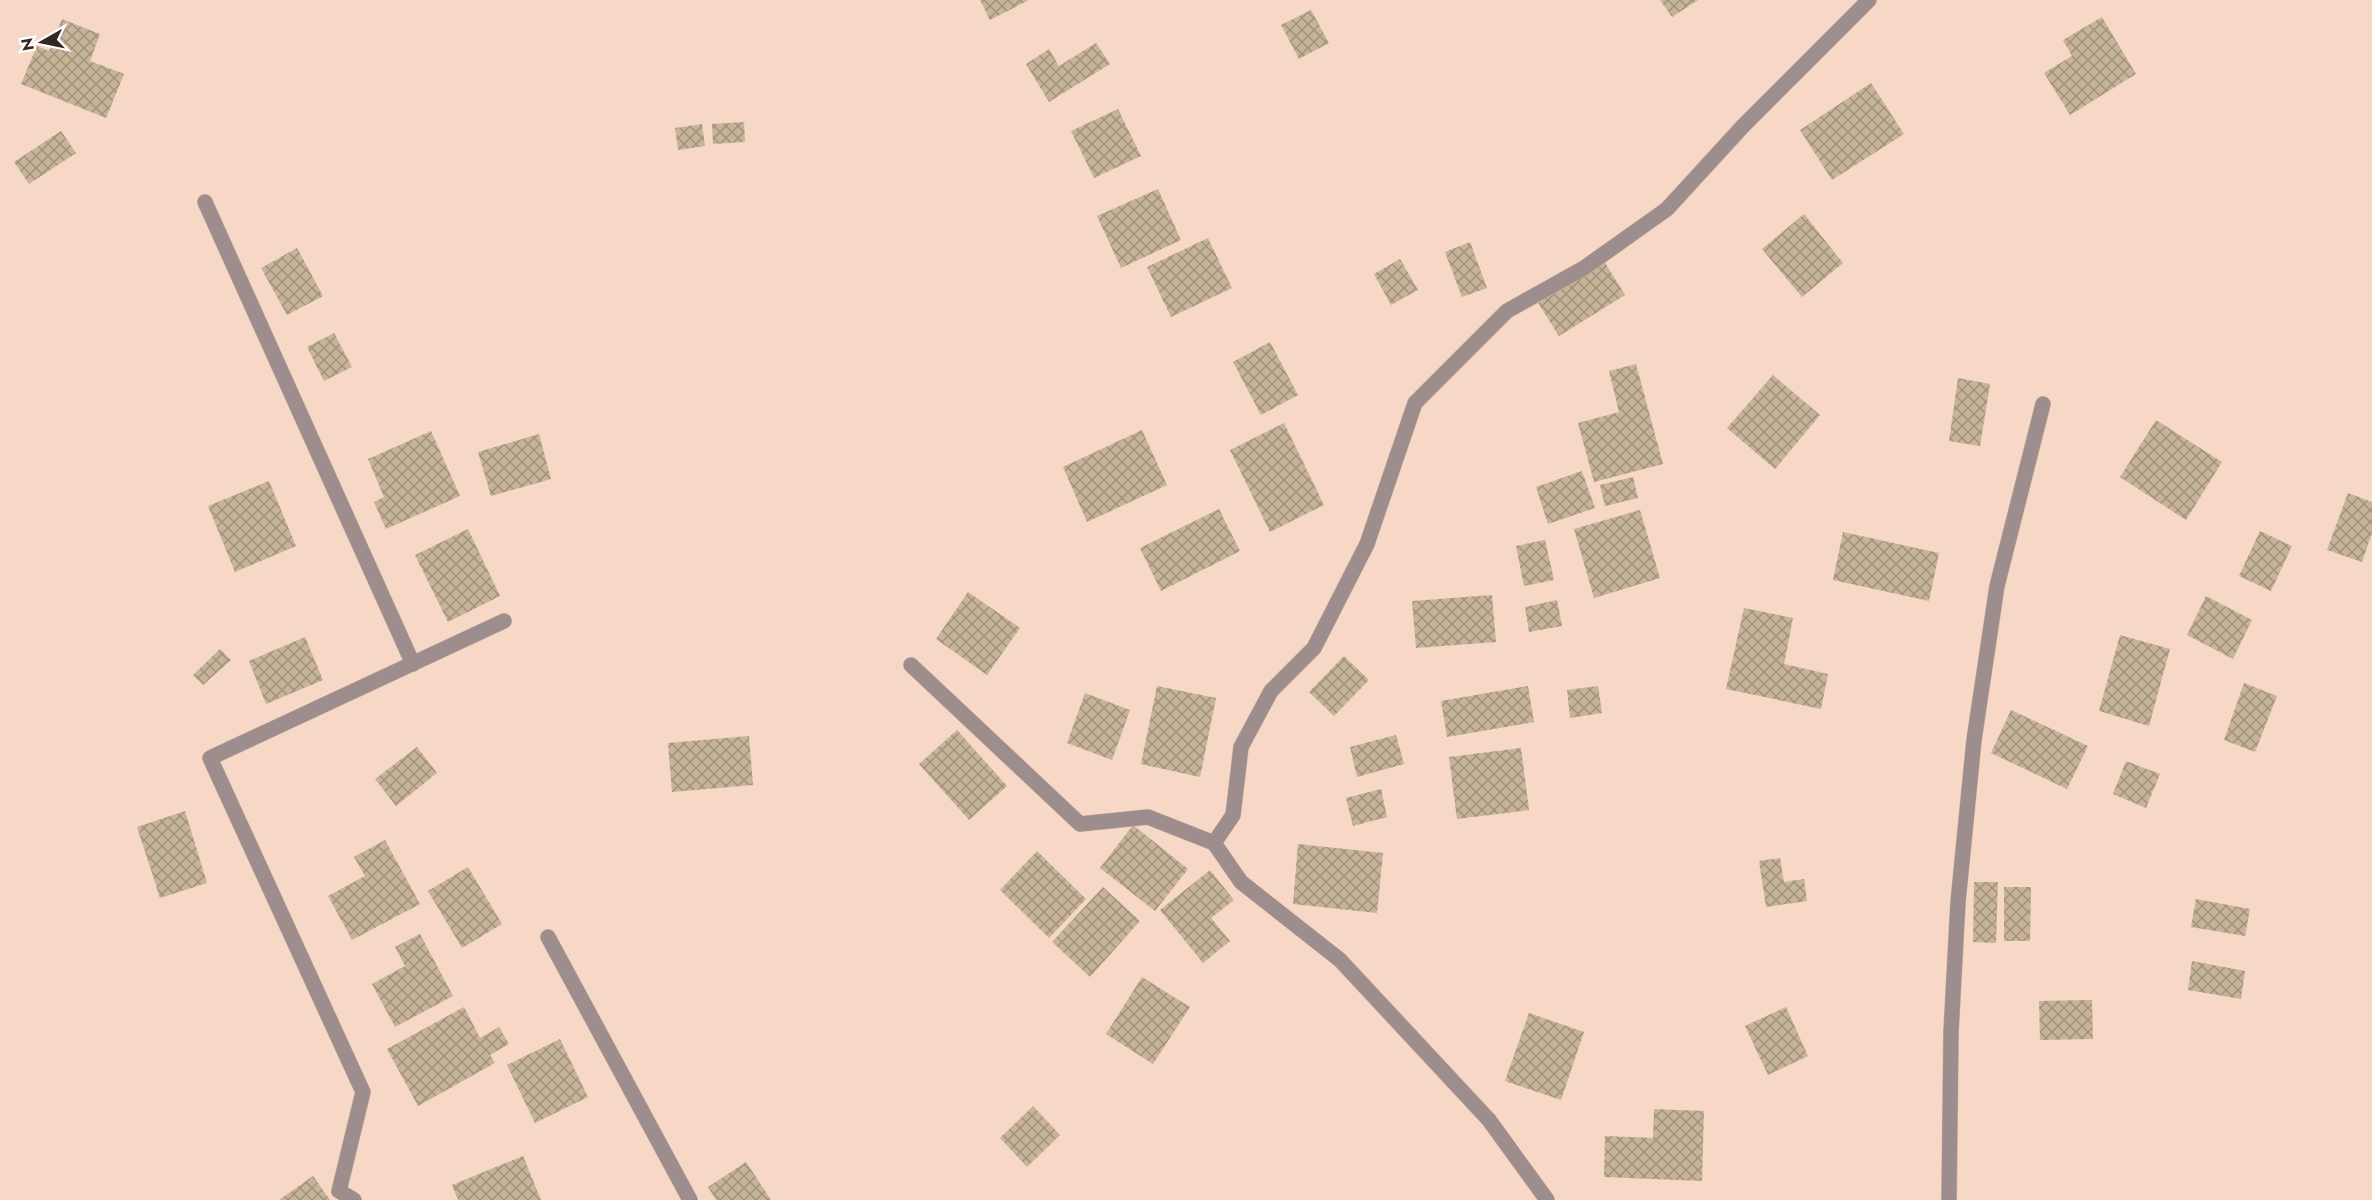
<svg xmlns="http://www.w3.org/2000/svg" width="2372" height="1200" viewBox="0 0 2372 1200" font-family="Jost,sans-serif">
<style>
.building{fill:url(#building-cross-hatch)}
.lines{fill:none;stroke-linecap:round;stroke-linejoin:round}
.street-casing{stroke:#d0b4a4;stroke-width:16}
.street{stroke:#9d8d8c;stroke-width:15}
</style>
<defs>
<pattern id="building-cross-hatch" width="8" height="8" patternUnits="userSpaceOnUse" patternTransform="scale(1.5)"><rect width="8" height="8" fill="#c6b398"/><path d="M0 0l8 8M0 8l8-8" fill="none" stroke="#a1927c"/></pattern>
</defs>
<rect width="100%" height="100%" fill="#f7d7c5"/>
<g class="building">
<path d="M 980,0 L 1029,0 L 990,20 Z"/>
<path d="M 1660,0 L 1698,0 L 1672,17 Z"/>
<path d="M 1311,10 L 1329,43 L 1299,59 L 1281,25 Z"/>
<path d="M 2102,17 L 2136,74 L 2070,115 L 2044,73 L 2072,56 L 2063,40 Z"/>
<path d="M 62,19 L 100,34 L 90,61 L 124,74 L 106,118 L 21,84 L 37,46 L 49,51 Z"/>
<path d="M 1096,43 L 1110,64 L 1049,102 L 1026,64 L 1049,49 L 1059,66 Z"/>
<path d="M 1871,83 L 1904,134 L 1832,180 L 1800,130 Z"/>
<path d="M 1118,109 L 1141,156 L 1094,178 L 1071,131 Z"/>
<path d="M 744,122 L 745,142 L 713,144 L 712,124 Z"/>
<path d="M 702,124 L 705,146 L 678,150 L 675,128 Z"/>
<path d="M 61,131 L 76,153 L 29,184 L 14,162 Z"/>
<path d="M 1158,189 L 1181,240 L 1121,268 L 1097,216 Z"/>
<path d="M 1804,214 L 1843,263 L 1802,297 L 1762,249 Z"/>
<path d="M 1208,238 L 1232,288 L 1171,317 L 1147,267 Z"/>
<path d="M 1470,242 L 1487,288 L 1462,297 L 1445,252 Z"/>
<path d="M 297,248 L 323,296 L 287,315 L 261,268 Z"/>
<path d="M 1400,259 L 1418,290 L 1391,305 L 1374,274 Z"/>
<path d="M 1604,261 L 1625,295 L 1559,336 L 1538,303 Z"/>
<path d="M 334,333 L 352,367 L 324,381 L 307,347 Z"/>
<path d="M 1270,342 L 1298,395 L 1261,415 L 1233,362 Z"/>
<path d="M 1636,364 L 1663,464 L 1594,482 L 1578,423 L 1619,412 L 1609,371 Z"/>
<path d="M 1773,375 L 1820,415 L 1775,469 L 1727,428 Z"/>
<path d="M 1958,378 L 1990,384 L 1980,446 L 1949,441 Z"/>
<path d="M 2156,420 L 2222,462 L 2186,520 L 2120,477 Z"/>
<path d="M 1284,423 L 1324,505 L 1270,532 L 1230,450 Z"/>
<path d="M 1142,430 L 1167,485 L 1087,522 L 1063,467 Z"/>
<path d="M 431,431 L 460,496 L 386,529 L 374,502 L 384,497 L 368,459 Z"/>
<path d="M 539,434 L 551,479 L 491,496 L 478,452 Z"/>
<path d="M 1582,471 L 1595,508 L 1548,524 L 1536,487 Z"/>
<path d="M 1633,477 L 1638,498 L 1605,506 L 1600,485 Z"/>
<path d="M 269,481 L 296,546 L 235,572 L 208,506 Z"/>
<path d="M 2348,493 L 2372,502 L 2372,533 L 2362,562 L 2327,550 Z"/>
<path d="M 1219,509 L 1240,551 L 1161,591 L 1140,548 Z"/>
<path d="M 1640,510 L 1660,578 L 1594,598 L 1574,529 Z"/>
<path d="M 468,529 L 500,596 L 448,622 L 415,555 Z"/>
<path d="M 2260,531 L 2292,546 L 2271,591 L 2239,576 Z"/>
<path d="M 1843,532 L 1939,553 L 1929,601 L 1833,580 Z"/>
<path d="M 1545,540 L 1554,580 L 1524,586 L 1516,546 Z"/>
<path d="M 968,592 L 1020,628 L 987,675 L 936,639 Z"/>
<path d="M 1492,595 L 1496,642 L 1416,648 L 1412,601 Z"/>
<path d="M 2206,596 L 2252,620 L 2233,659 L 2187,635 Z"/>
<path d="M 1557,600 L 1562,626 L 1529,632 L 1525,607 Z"/>
<path d="M 1744,608 L 1793,618 L 1784,664 L 1828,674 L 1821,709 L 1726,689 Z"/>
<path d="M 2120,635 L 2170,649 L 2149,726 L 2099,711 Z"/>
<path d="M 305,637 L 323,680 L 266,704 L 249,661 Z"/>
<path d="M 220,649 L 231,660 L 203,685 L 193,675 Z"/>
<path d="M 1344,656 L 1369,680 L 1334,716 L 1309,692 Z"/>
<path d="M 2244,683 L 2277,696 L 2255,752 L 2224,740 Z"/>
<path d="M 1157,686 L 1216,698 L 1200,777 L 1141,764 Z"/>
<path d="M 1528,686 L 1534,722 L 1447,737 L 1441,701 Z"/>
<path d="M 1598,686 L 1602,713 L 1570,718 L 1567,690 Z"/>
<path d="M 1085,693 L 1130,710 L 1112,760 L 1067,743 Z"/>
<path d="M 2011,710 L 2088,746 L 2067,789 L 1991,753 Z"/>
<path d="M 957,730 L 1007,786 L 969,820 L 919,764 Z"/>
<path d="M 1396,735 L 1404,764 L 1357,777 L 1350,747 Z"/>
<path d="M 749,736 L 753,785 L 672,792 L 668,743 Z"/>
<path d="M 417,747 L 437,773 L 396,806 L 375,779 Z"/>
<path d="M 1521,748 L 1529,810 L 1457,819 L 1449,757 Z"/>
<path d="M 2126,761 L 2160,774 L 2146,808 L 2113,794 Z"/>
<path d="M 1381,789 L 1387,817 L 1353,826 L 1346,798 Z"/>
<path d="M 185,811 L 207,883 L 160,898 L 137,827 Z"/>
<path d="M 1133,825 L 1188,869 L 1155,911 L 1100,868 Z"/>
<path d="M 385,840 L 420,904 L 352,940 L 328,896 L 365,876 L 354,857 Z"/>
<path d="M 1298,844 L 1383,853 L 1377,913 L 1293,904 Z"/>
<path d="M 1037,851 L 1086,899 L 1049,938 L 1000,890 Z"/>
<path d="M 1780,858 L 1784,882 L 1804,879 L 1807,901 L 1766,907 L 1759,861 Z"/>
<path d="M 468,867 L 502,924 L 462,948 L 428,891 Z"/>
<path d="M 1210,870 L 1234,900 L 1211,918 L 1230,941 L 1203,963 L 1160,910 Z"/>
<path d="M 1974,882 L 1998,882 L 1996,943 L 1973,942 Z"/>
<path d="M 1103,887 L 1140,921 L 1090,977 L 1052,942 Z"/>
<path d="M 2004,887 L 2031,887 L 2030,941 L 2004,941 Z"/>
<path d="M 2196,899 L 2250,909 L 2245,936 L 2191,927 Z"/>
<path d="M 420,934 L 453,996 L 395,1027 L 372,984 L 405,966 L 395,947 Z"/>
<path d="M 2192,961 L 2245,971 L 2241,999 L 2188,990 Z"/>
<path d="M 1142,977 L 1190,1007 L 1153,1064 L 1106,1034 Z"/>
<path d="M 2092,1000 L 2093,1039 L 2040,1040 L 2039,1001 Z"/>
<path d="M 464,1007 L 480,1038 L 499,1027 L 509,1044 L 490,1055 L 495,1063 L 418,1106 L 387,1049 Z"/>
<path d="M 1786,1007 L 1808,1056 L 1768,1075 L 1745,1026 Z"/>
<path d="M 1529,1013 L 1584,1032 L 1561,1100 L 1505,1081 Z"/>
<path d="M 560,1039 L 588,1097 L 535,1123 L 507,1065 Z"/>
<path d="M 1033,1106 L 1060,1135 L 1027,1167 L 1000,1138 Z"/>
<path d="M 1654,1109 L 1704,1111 L 1702,1181 L 1604,1177 L 1605,1136 L 1653,1138 Z"/>
<path d="M 523,1156 L 541,1200 L 458,1200 L 452,1185 Z"/>
<path d="M 746,1162 L 771,1200 L 716,1200 L 708,1187 Z"/>
<path d="M 313,1176 L 330,1200 L 279,1200 Z"/>
</g>
<g class="lines">
<g class="street-casing">
<g id="street">
<path d="M 205,202 L 413,664"/>
<path d="M 911,665 L 1080,824 L 1148,817 L 1214,843"/>
<path d="M 548,937 L 690,1200"/>
<path d="M 354,1200 L 339,1191 L 363,1092 L 210,758 L 504,621"/>
<path d="M 1547,1200 L 1489,1120 L 1340,960 L 1241,882 L 1214,843 L 1233,815 L 1241,747 L 1271,691 L 1314,648 L 1367,544 L 1415,403 L 1507,311 L 1584,268 L 1667,209 L 1743,126 L 1869,0"/>
<path d="M 1949,1200 L 1951,1032 L 1958,902 L 1974,740 L 1997,586 L 2043,404"/>
</g>
</g>
<use href="#street" class="street"/>
</g>
<g transform="translate(42 42) rotate(261)" stroke="#ffffff" stroke-width="4.5" paint-order="stroke">
<path d="M0-4.5L10 22L0 15L-10 22Z" fill="#332721"/>
<text y="-9" font-size="16" font-weight="bold" text-anchor="middle" fill="#332721">N</text>
</g>
</svg>
